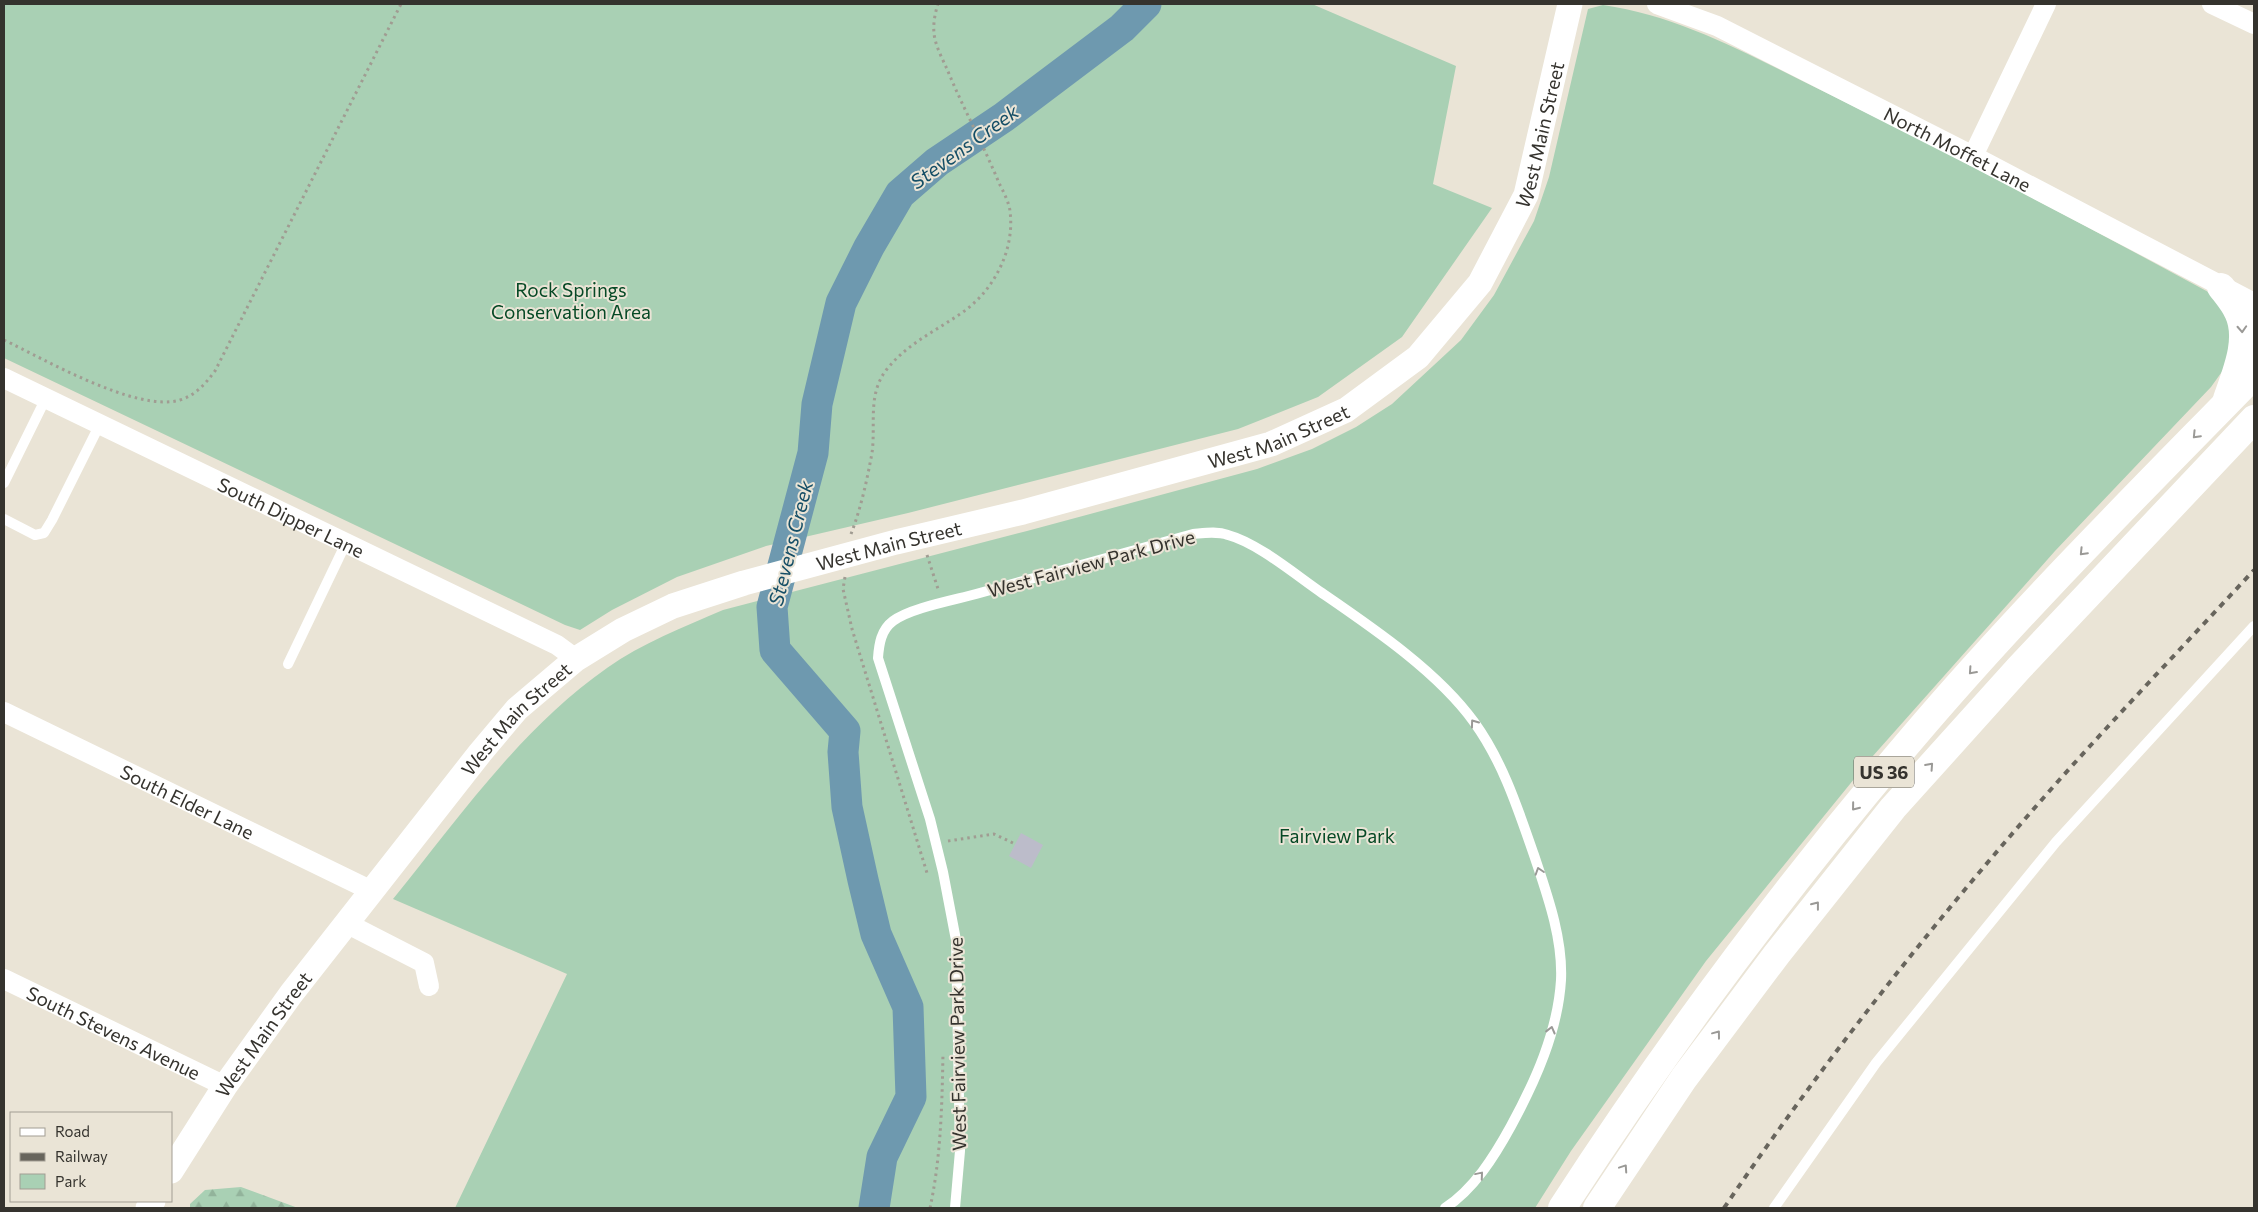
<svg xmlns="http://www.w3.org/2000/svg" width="2258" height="1212" viewBox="0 0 2258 1212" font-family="Commissioner,sans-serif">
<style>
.forest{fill:url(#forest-firs)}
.park{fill:#a9d0b4}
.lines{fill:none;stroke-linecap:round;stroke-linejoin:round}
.river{stroke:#6e99af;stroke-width:31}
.building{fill:#bcbcca}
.path{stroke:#a09c92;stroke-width:3;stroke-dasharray:2.5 4;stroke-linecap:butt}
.service{stroke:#fff;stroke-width:10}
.minor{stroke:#fff;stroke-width:20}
.tertiary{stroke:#fff;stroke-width:25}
.primary{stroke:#fff;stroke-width:28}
.rail{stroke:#68655d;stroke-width:4;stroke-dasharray:6 6;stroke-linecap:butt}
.oneway{stroke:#9a9996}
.labels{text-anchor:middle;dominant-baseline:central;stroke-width:4;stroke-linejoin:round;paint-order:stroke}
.shield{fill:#eae4d6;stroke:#6b6860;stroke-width:1}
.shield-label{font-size:18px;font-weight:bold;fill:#35332e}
.street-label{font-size:19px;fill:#35332e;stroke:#eae4d6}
.park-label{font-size:19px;fill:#064925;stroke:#eae4d6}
.water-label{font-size:20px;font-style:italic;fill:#154e66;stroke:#eae4d6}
</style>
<defs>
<pattern id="forest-firs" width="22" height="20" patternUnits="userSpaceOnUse" patternTransform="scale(1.25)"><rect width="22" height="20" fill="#a9d0b4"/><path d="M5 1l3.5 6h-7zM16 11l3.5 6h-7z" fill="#92b39b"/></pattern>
</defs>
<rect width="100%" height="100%" fill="#eae4d6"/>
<path class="forest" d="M 241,1187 L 298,1208 L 190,1208 L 190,1204 L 205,1190 Z"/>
<g class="park">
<path d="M 4,4 L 1312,4 L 1456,66 L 1433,184 L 1492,208 L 1402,337 L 1318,397 L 1238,429 L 908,513 L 766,546 L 677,577 L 612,610 L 580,630 L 565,625 L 4,358 Z"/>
<path d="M 1603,5 C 1686,17 1758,60 1833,96 C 1961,159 2086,226 2212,294 L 2233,326 L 2226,366 L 2211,387 L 2055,551 L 1872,757 L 1706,961 L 1571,1151 L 1535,1208 L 455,1208 L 567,974 L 393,899 C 459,818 520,729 607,668 C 642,643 684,627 723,610 L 1027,531 L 1257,469 L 1312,449 L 1356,427 L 1392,404 L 1461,340 L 1494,295 L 1534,221 L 1549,177 L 1588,9 Z"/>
</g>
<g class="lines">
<path class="river" d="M 874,1208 L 882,1157 L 911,1097 L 908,1007 L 876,934 L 863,880 L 847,807 L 843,752 L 845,731 L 775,650 L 772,607 L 813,453 L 817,404 L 841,303 L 869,247 L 900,194 L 937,162 L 1004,117 L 1122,28 L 1146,4"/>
</g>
<path class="building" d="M 1021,833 L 1043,845 L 1031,868 L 1009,856 Z"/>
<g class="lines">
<g class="path">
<path d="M 4,340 C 44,359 137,413 180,400 C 196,395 205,384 215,371 L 401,4"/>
<path d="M 851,534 C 861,508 867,480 872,453 C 876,424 867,394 887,369 C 908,343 936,331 963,312 C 994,290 1015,250 1010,211 C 1009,202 1003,191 999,183 C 983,144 963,108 947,69 C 942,58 935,45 934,33 C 933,24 935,13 938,4"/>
<path d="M 927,555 L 939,592"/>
<path d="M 845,577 L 843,589 L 852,629 L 927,873"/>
<path d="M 948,841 L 994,834 L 1015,844"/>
<path d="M 930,1208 C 941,1157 942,1105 943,1053"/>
</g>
<g class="service">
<path d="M 4,483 L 46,398"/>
<path d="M 4,519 L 35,535 L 44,533 L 52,520 L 100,424"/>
<path d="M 288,664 L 346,543"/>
<path d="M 955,1208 L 960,1151 L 956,940 L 943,872 L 930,819 L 878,658 C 879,644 881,630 893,621 C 910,608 954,600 976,594 C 1048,574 1121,554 1193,534 C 1205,533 1217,531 1228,535 C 1258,543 1297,576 1322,593 C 1373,628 1438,672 1474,722 C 1503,762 1518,809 1534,855 C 1547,894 1563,938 1561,980 C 1558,1031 1535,1082 1511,1126 C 1494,1157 1474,1189 1445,1208"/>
<path d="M 1774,1208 L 1876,1063 L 2056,842 L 2254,626"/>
</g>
<g class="minor">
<path id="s1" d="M 1657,4 L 1717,26 L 1973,156 L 2254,303"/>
<path d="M 2212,4 L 2254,24"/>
<path d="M 1973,156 L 2046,4"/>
<path id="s2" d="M 4,378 L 557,645 L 576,659"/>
<path id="s3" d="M 4,712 L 372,891"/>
<path d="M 346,923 L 424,963 L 429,986"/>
<path id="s4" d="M 4,979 L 225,1086"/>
</g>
<g class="tertiary">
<path id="s5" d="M 171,1171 L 225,1086 L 291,994 L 480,753 L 517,709 L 576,659 L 623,630 L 673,606 L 744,583 L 896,542 L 1023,512 L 1271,444 L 1346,410 L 1418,357 L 1480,283 L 1526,195 L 1570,4"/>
<path d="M 148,1208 L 153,1201"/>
</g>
<g class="primary">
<path d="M 2221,287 C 2227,295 2234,303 2238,312 C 2251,339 2236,373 2227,399"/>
<path d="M 1562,1208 C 1669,1043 1786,886 1914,736 C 2021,610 2139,493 2254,375"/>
<path d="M 1597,1208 L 1684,1078 L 1777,954 L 1893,808 L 2019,668 L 2254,419"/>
</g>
<path class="rail" d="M 1724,1208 C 1826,1058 1940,914 2061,778 C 2124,708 2190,639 2254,570"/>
</g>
<defs><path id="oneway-chevron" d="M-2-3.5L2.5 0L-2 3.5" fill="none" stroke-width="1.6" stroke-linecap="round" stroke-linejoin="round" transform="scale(1.25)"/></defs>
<g class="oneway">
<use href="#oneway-chevron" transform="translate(2242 329) rotate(87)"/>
<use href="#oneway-chevron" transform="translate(2196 435) rotate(134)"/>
<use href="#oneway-chevron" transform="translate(2083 552) rotate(134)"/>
<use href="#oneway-chevron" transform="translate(1972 671) rotate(132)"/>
<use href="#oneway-chevron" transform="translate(1474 723) rotate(-126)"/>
<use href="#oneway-chevron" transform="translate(1930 766) rotate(-48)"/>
<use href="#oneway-chevron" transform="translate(1855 807) rotate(129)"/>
<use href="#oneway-chevron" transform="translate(1539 871) rotate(-108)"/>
<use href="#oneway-chevron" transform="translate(1816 905) rotate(-52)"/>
<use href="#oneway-chevron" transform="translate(1551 1030) rotate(-76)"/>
<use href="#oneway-chevron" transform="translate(1717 1034) rotate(-53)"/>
<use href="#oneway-chevron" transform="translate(1624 1168) rotate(-56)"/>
<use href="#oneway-chevron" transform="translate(1480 1175) rotate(-50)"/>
</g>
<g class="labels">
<rect class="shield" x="1854" y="756.5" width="60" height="31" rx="4"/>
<g class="shield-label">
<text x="1884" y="772">US 36</text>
</g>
<g class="street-label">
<text stroke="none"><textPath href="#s5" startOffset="1815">West Main Street</textPath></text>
<text stroke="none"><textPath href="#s1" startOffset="334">North Moffet Lane</textPath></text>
<text stroke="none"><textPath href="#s5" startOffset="1395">West Main Street</textPath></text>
<text stroke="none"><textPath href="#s2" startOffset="319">South Dipper Lane</textPath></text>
<text stroke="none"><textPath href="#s5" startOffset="990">West Main Street</textPath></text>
<text transform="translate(1091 563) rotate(-15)">West Fairview Park Drive</text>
<text stroke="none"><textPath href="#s5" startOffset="570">West Main Street</textPath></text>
<text stroke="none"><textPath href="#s3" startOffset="204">South Elder Lane</textPath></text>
<text stroke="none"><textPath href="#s4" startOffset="122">South Stevens Avenue</textPath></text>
<text stroke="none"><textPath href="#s5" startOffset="165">West Main Street</textPath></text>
<text transform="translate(957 1044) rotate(-91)">West Fairview Park Drive</text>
</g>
<g class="park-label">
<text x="571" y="289">Rock Springs<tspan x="571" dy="22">Conservation Area</tspan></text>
<text x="1337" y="835">Fairview Park</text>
</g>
<g class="water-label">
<text transform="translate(964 146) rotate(-36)">Stevens Creek</text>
<text transform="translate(790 543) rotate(-76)">Stevens Creek</text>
</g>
</g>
<rect width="2258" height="1212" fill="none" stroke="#35332e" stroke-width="10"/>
<rect x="10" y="1112" width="162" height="90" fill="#eae4d6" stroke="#a29d93"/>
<rect x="20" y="1128" width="25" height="8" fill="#ffffff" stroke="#a29d93"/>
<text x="55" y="1137" font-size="15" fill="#35332e">Road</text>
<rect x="20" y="1153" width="25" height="8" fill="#68655d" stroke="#a29d93"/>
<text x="55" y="1162" font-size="15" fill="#35332e">Railway</text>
<rect x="20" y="1174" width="25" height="15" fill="#a9d0b4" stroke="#a29d93"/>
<text x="55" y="1187" font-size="15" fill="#35332e">Park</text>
</svg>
